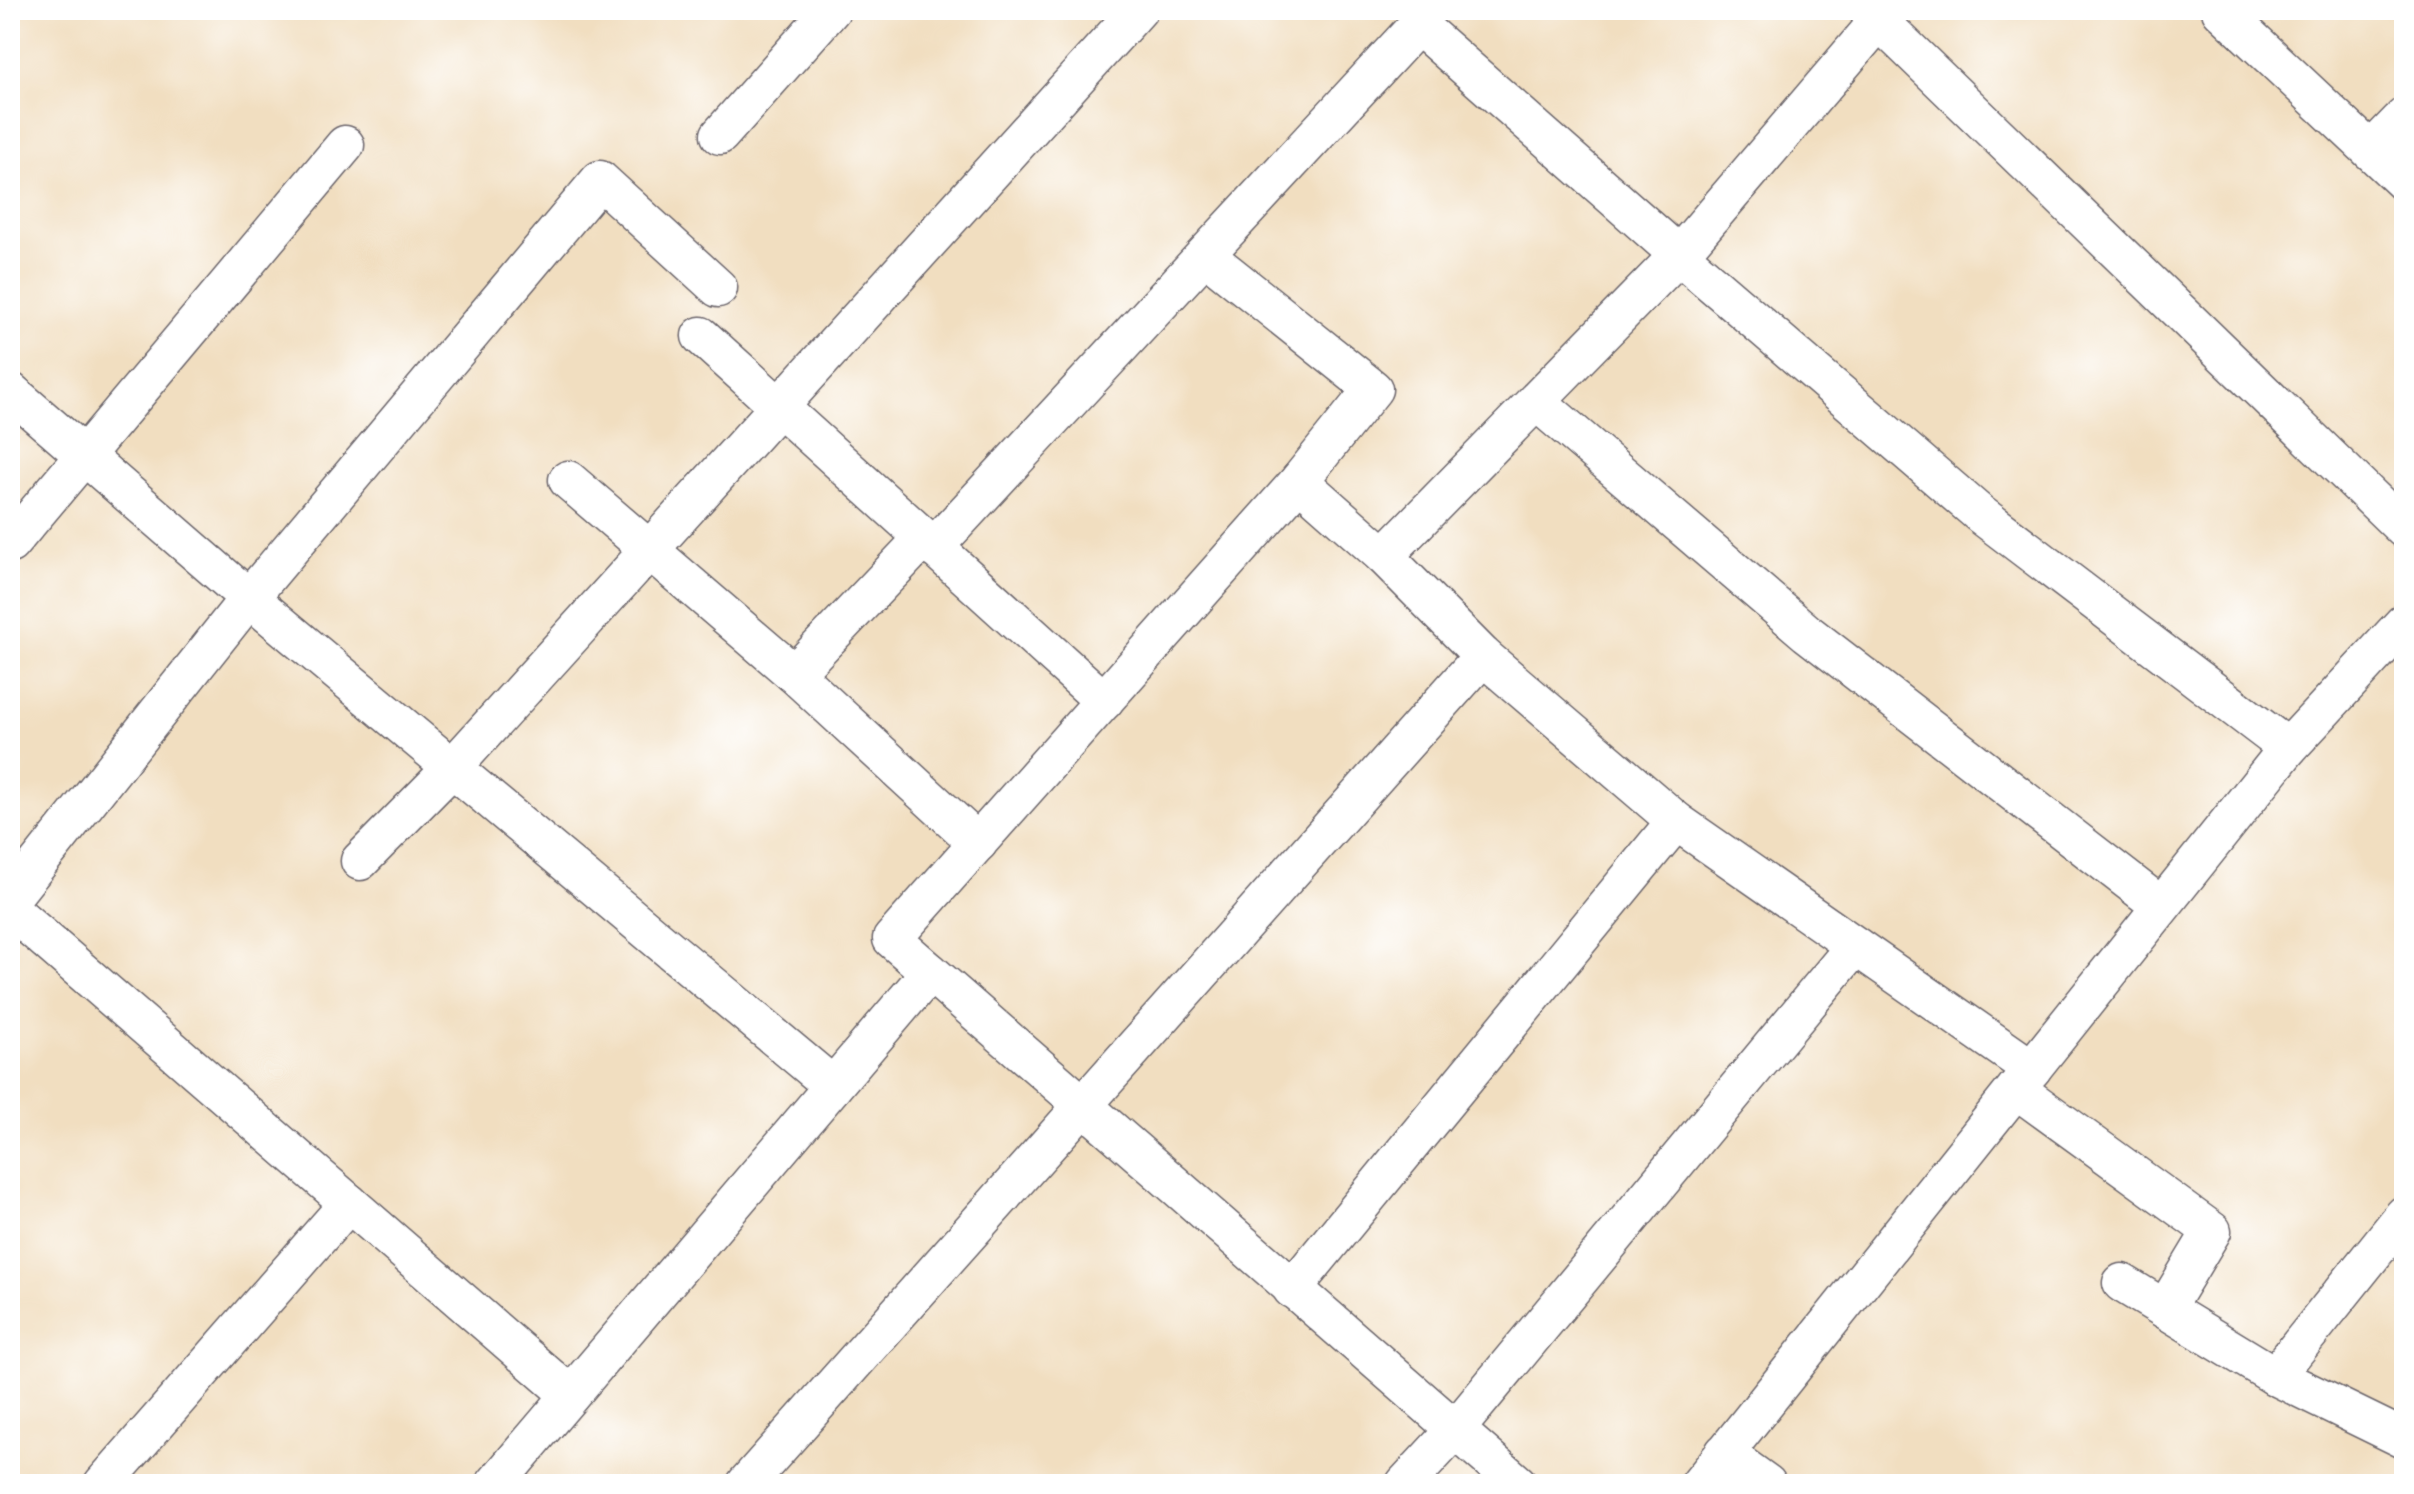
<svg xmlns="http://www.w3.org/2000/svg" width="2414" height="1494" viewBox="0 0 2414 1494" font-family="'Old Standard TT',serif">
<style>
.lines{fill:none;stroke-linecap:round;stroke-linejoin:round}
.minor-casing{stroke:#6a646a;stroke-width:41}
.minor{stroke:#fff;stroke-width:38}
</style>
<rect width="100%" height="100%" fill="#fff"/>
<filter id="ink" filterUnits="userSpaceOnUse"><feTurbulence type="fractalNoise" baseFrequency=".0125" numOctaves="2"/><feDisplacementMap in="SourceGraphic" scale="16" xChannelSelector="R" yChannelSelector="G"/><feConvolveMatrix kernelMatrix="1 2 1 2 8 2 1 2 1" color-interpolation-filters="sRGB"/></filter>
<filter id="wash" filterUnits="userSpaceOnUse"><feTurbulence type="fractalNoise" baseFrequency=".006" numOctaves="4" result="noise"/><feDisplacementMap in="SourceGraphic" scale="32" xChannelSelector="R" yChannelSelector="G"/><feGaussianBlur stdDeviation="1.8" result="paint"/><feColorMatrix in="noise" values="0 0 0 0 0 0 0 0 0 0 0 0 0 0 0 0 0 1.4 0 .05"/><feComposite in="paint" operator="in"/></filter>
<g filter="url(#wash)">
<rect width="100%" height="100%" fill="#f1dec0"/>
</g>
<g filter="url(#ink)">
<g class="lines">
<g class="minor-casing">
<g id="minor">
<path d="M 1868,10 L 2404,529"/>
<path d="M 2221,10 L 2404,182"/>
<path d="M 1418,25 L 1679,255 L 1980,514 L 2288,748"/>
<path d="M 720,135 L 831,10"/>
<path d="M 2371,151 L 2404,117"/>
<path d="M 1205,255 L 1373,389 L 1299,481 L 892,939 L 1518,1484"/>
<path d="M 701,336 L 1104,701"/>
<path d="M 10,391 L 230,582 L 833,1086"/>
<path d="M 1536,401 L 1807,633 L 2161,906"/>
<path d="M 568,480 L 794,674 L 978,843"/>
<path d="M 1299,481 L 1384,556 L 1483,656 L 1676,821 L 2032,1069"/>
<path d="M 10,544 L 345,145"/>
<path d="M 933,548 L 1418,25 L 1426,10"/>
<path d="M 1384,556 L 1679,255 L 1888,10"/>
<path d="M 794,674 L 923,539"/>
<path d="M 360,861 L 452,768 L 1138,10"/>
<path d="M 10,899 L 249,598 L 600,180 L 718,288"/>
<path d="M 10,909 L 570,1395"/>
<path d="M 2016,1089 L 2212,1231 L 2165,1309"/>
<path d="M 2122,1283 L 2275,1376 L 2404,1439"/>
<path d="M 1292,1289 L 1676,821"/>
<path d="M 2275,1376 L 2404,1215"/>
<path d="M 1724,1453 L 1767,1484"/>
<path d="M 103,1484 L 349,1203"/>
<path d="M 495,1484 L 930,972"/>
<path d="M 746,1484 L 1483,656"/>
<path d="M 1405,1484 L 1455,1430 L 1855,946"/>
<path d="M 1700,1484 L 2288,748 L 2404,623"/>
</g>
</g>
<use href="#minor" class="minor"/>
</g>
</g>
<rect width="2414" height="1494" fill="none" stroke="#fff" stroke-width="40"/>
</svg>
